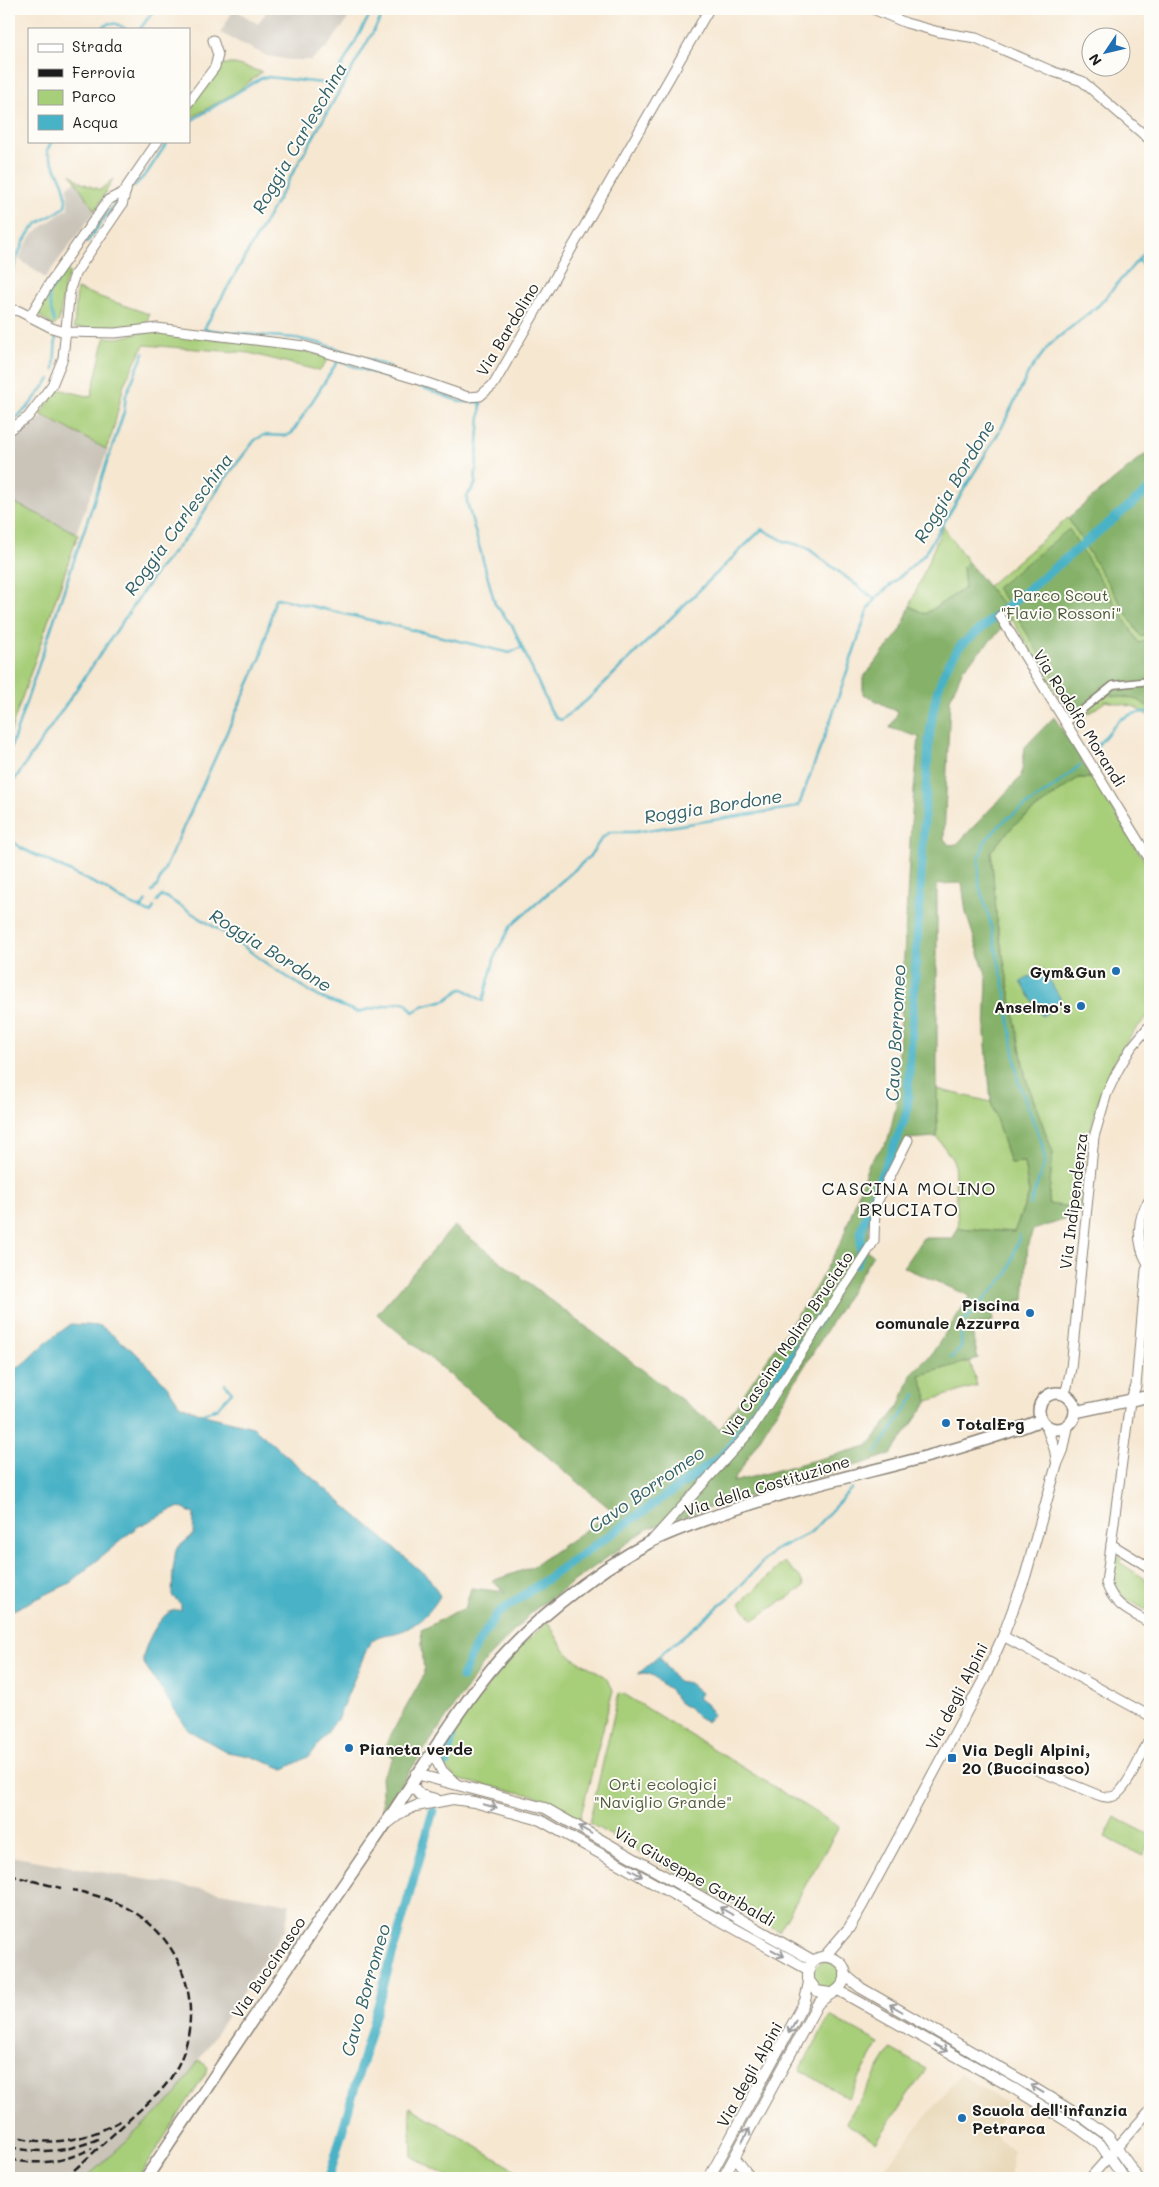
<svg xmlns="http://www.w3.org/2000/svg" width="1159" height="2187" viewBox="0 0 1159 2187" font-family="Mali,sans-serif">
<style>
.built{fill:#e9d9ba}
.industrial{fill:#c9c3b8}
.green{fill:#a7ce79;stroke:#62754a}
.forest{fill:#85b169;stroke:#506642;fill-rule:evenodd}
.water{fill:#48b2c6;stroke:#326771}
.lines{fill:none;stroke-linecap:round;stroke-linejoin:round}
.stream{stroke:#48b2c6;stroke-width:2.5}
.canal{stroke:#48b2c6;stroke-width:9}
.pedestrian-casing{stroke:#898276;stroke-width:9}
.minor-casing{stroke:#898276;stroke-width:11}
.tertiary-casing{stroke:#898276;stroke-width:12}
.secondary-casing{stroke:#898276;stroke-width:14}
.pedestrian{stroke:#fff;stroke-width:6}
.minor{stroke:#fff;stroke-width:9}
.tertiary{stroke:#fff;stroke-width:10}
.secondary{stroke:#fff;stroke-width:11}
.rail{stroke:#1c1c1c;stroke-width:2.5;stroke-dasharray:8 4;stroke-linecap:butt}
.oneway{stroke:#999}
.poi-dot{fill:#1f6fb2;stroke:#fdfcf7;stroke-width:2}
.labels{text-anchor:middle;dominant-baseline:central;stroke-width:4;stroke-linejoin:round;paint-order:stroke}
.street-label{font-size:16px;fill:#1c1c1c;stroke:#fdfcf7}
.park-label{font-size:16px;fill:#4d5a3d;stroke:#fdfcf7}
.poi-label{font-size:16px;font-weight:bold;fill:#1c1c1c;stroke:#fdfcf7;text-anchor:start}
.water-label{font-size:18px;font-style:italic;fill:#306068;stroke:#fdfcf7}
.neighbourhood-label{font-size:18px;letter-spacing:1px;fill:#1c1c1c;stroke:#fdfcf7}
</style>
<rect width="100%" height="100%" fill="#fdfcf7"/>
<filter id="ink" filterUnits="userSpaceOnUse"><feTurbulence type="fractalNoise" baseFrequency=".02" numOctaves="2"/><feDisplacementMap in="SourceGraphic" scale="10" xChannelSelector="R" yChannelSelector="G"/><feConvolveMatrix kernelMatrix="1 2 1 2 8 2 1 2 1" color-interpolation-filters="sRGB"/></filter>
<filter id="wash" filterUnits="userSpaceOnUse"><feTurbulence type="fractalNoise" baseFrequency=".0096" numOctaves="4" result="noise"/><feDisplacementMap in="SourceGraphic" scale="20" xChannelSelector="R" yChannelSelector="G"/><feGaussianBlur stdDeviation="1.12" result="paint"/><feColorMatrix in="noise" values="0 0 0 0 0 0 0 0 0 0 0 0 0 0 0 0 0 1.4 0 .05"/><feComposite in="paint" operator="in"/></filter>
<g filter="url(#wash)">
<rect width="100%" height="100%" fill="#f6e7d1"/>
<path class="built" d="M 960,2074 L 1006,2103 L 994,2134 L 1013,2150 L 1010,2178 L 877,2178 Z"/>
<g class="industrial">
<path d="M 234,9 L 258,24 L 268,9 L 352,9 L 346,22 L 328,46 L 311,60 L 290,60 L 267,56 L 220,33 Z"/>
<path d="M 76,181 L 95,211 L 45,278 L 19,259 L 24,247 L 34,233 L 68,208 L 68,186 Z"/>
<path d="M 43,417 L 108,450 L 76,533 L 9,500 L 9,436 L 24,427 L 27,429 Z"/>
<path d="M 9,1856 L 290,1904 L 285,1931 L 283,1931 L 176,2095 L 87,2178 L 9,2178 Z"/>
</g>
<g class="green">
<path d="M 223,64 L 235,64 L 262,72 L 236,92 L 189,119 L 189,110 Z"/>
<path d="M 71,174 L 82,183 L 100,190 L 113,179 L 95,211 Z"/>
<path d="M 65,269 L 70,273 L 65,283 L 59,321 L 54,326 L 34,312 Z"/>
<path d="M 77,289 L 149,314 L 147,326 L 124,330 L 74,328 Z"/>
<path d="M 149,331 L 287,347 L 329,357 L 320,371 L 249,353 L 144,345 L 124,384 L 113,431 L 106,449 L 40,414 L 57,392 L 58,393 L 59,389 L 91,397 L 105,337 L 118,338 Z"/>
<path d="M 9,500 L 78,534 L 9,736 Z"/>
<path d="M 1068,518 L 1141,637 L 1150,633 L 1150,717 L 1135,707 L 1106,701 L 1075,723 L 1003,605 L 987,587 Z"/>
<path d="M 943,526 L 968,562 L 963,567 L 965,588 L 925,614 L 910,606 Z"/>
<path d="M 1078,778 L 1093,778 L 1150,870 L 1150,1014 C 1096,1066 1087,1137 1080,1208 L 1048,1205 L 1053,1153 L 1026,1079 L 997,923 L 991,851 L 1014,825 Z"/>
<path d="M 937,1089 L 991,1102 L 1010,1163 L 1024,1162 L 1029,1194 L 1014,1232 L 958,1228 L 954,1162 L 937,1137 Z"/>
<path d="M 970,1361 L 977,1386 L 928,1401 L 920,1375 Z"/>
<path d="M 1117,1555 L 1122,1558 L 1119,1562 L 1150,1582 L 1150,1601 L 1146,1610 C 1116,1594 1114,1592 1114,1557 Z"/>
<path d="M 784,1562 L 800,1577 L 804,1587 L 753,1620 L 740,1603 Z"/>
<path d="M 548,1622 C 554,1632 560,1645 568,1653 C 582,1668 605,1668 613,1690 L 580,1819 L 536,1796 L 455,1779 L 445,1766 L 441,1748 L 517,1649 Z"/>
<path d="M 619,1693 L 624,1694 L 839,1827 L 779,1931 L 589,1823 Z"/>
<path d="M 1115,1817 L 1150,1835 L 1150,1840 L 1143,1856 L 1105,1837 Z"/>
<circle cx="826" cy="1975" r="13"/>
<path d="M 830,2016 L 879,2043 L 848,2098 L 800,2070 Z"/>
<path d="M 891,2049 L 926,2069 L 876,2142 L 846,2122 Z"/>
<path d="M 199,2060 L 208,2067 L 207,2071 L 138,2178 L 86,2178 L 176,2095 Z"/>
<path d="M 410,2107 L 529,2178 L 450,2178 L 412,2156 Z"/>
</g>
<g class="forest">
<path d="M 1150,450 L 1150,633 L 1141,637 L 1068,518 Z"/>
<path d="M 1069,529 L 1139,643 L 1150,639 L 1150,708 L 1138,700 L 1105,694 L 1077,716 L 1011,607 L 996,588 Z"/>
<path d="M 968,562 L 1003,605 L 1011,619 L 963,669 L 950,699 L 944,839 L 949,845 L 957,844 L 1021,777 L 1025,747 L 1054,717 L 1093,778 L 1078,778 L 1014,825 L 991,851 L 997,923 L 1026,1079 L 1053,1153 L 1048,1204 L 1080,1208 L 1079,1215 L 1033,1230 L 1028,1244 L 1024,1300 L 991,1306 L 993,1321 L 971,1327 L 978,1359 L 920,1375 L 928,1401 L 891,1454 L 861,1464 L 709,1508 L 647,1529 L 534,1610 L 486,1660 L 383,1810 L 381,1777 L 393,1758 L 383,1749 L 424,1675 L 421,1630 C 436,1624 449,1612 465,1609 L 471,1588 L 506,1592 L 492,1581 L 532,1567 L 604,1517 L 614,1512 L 377,1314 L 454,1226 L 720,1429 L 815,1289 L 842,1240 L 869,1163 L 888,1140 L 896,1106 L 911,823 L 919,737 L 890,728 L 898,712 L 863,694 L 863,678 L 901,630 L 910,606 L 925,614 L 965,588 L 963,567 ZM 962,883 L 966,913 L 987,978 L 985,1033 L 991,1102 L 1010,1163 L 1024,1162 L 1029,1194 L 1014,1232 L 958,1228 L 953,1238 L 923,1238 L 903,1267 L 970,1296 L 931,1355 L 912,1373 L 900,1405 L 868,1446 L 733,1482 L 873,1255 L 866,1250 L 872,1208 L 906,1139 L 937,1137 L 937,884 Z"/>
</g>
<g class="water">
<path d="M 1043,969 L 1063,1003 L 1042,1016 L 1021,982 Z"/>
<path d="M 71,1324 L 101,1326 L 137,1354 L 168,1387 L 179,1404 L 204,1415 L 253,1427 L 429,1578 L 440,1596 C 431,1612 414,1629 395,1633 C 382,1636 376,1634 368,1646 L 338,1718 L 310,1756 L 284,1769 L 250,1756 L 227,1752 L 188,1730 L 143,1662 C 142,1649 159,1615 172,1611 C 175,1610 178,1610 181,1610 L 181,1604 L 172,1596 L 173,1570 L 176,1549 L 193,1535 L 194,1514 L 179,1507 L 137,1527 L 70,1583 L 9,1612 L 9,1372 L 24,1364 L 49,1340 Z"/>
<path d="M 659,1656 L 677,1681 L 689,1683 L 701,1693 L 698,1698 L 706,1704 L 713,1715 L 707,1722 L 695,1715 L 689,1707 C 679,1706 674,1697 670,1689 C 655,1682 655,1670 638,1674 Z"/>
</g>
<g class="lines">
<g class="stream">
<path d="M 386,9 L 204,329 L 256,335 L 295,338 L 323,344 L 391,367"/>
<path d="M 101,29 L 109,23 L 117,24 L 126,29"/>
<path d="M 140,29 L 154,10"/>
<path d="M 189,122 L 261,78 L 268,77 L 332,84 L 373,9"/>
<path d="M 134,186 L 147,173 L 168,141"/>
<path d="M 87,242 L 115,203"/>
<path d="M 1138,260 L 1150,272"/>
<path d="M 9,285 C 15,265 20,240 36,225 C 45,217 57,215 65,206 C 70,186 54,169 47,151 L 52,141"/>
<path d="M 54,322 L 49,299 L 50,292 L 73,260"/>
<path d="M 54,370 L 56,334"/>
<path d="M 416,385 L 461,402 L 481,402 L 475,485 L 467,496 L 467,502 L 495,604 L 513,627 L 550,709 L 556,718 L 561,720 L 586,701 L 762,529 L 784,541 L 806,547 L 875,599"/>
<path d="M 9,424 L 28,407 L 50,379"/>
<path d="M 1092,752 L 1119,720 L 1132,714 L 1150,711"/>
<path d="M 9,753 L 124,412 L 126,395 L 144,353"/>
<path d="M 9,788 L 157,571 L 194,528 L 221,484 L 255,440 L 264,435 L 286,436 L 292,433 L 338,361 L 409,385"/>
<path d="M 9,803 L 12,811"/>
<path d="M 9,821 L 12,832 L 9,837"/>
<path d="M 9,838 L 21,848 L 104,888 L 120,899 L 151,913 L 154,907"/>
<path d="M 152,892 L 157,886 L 261,657 L 275,599 L 277,598 L 510,653 L 522,647"/>
<path d="M 157,901 L 162,896 L 166,897 L 232,938 L 270,966 L 319,997 L 357,1012 L 402,1002 L 406,1003 L 413,1012 L 425,1005 L 446,1000 L 461,989 L 464,989 L 483,1001 L 496,953 L 511,926 L 589,857 L 602,838 L 610,832 L 635,832 L 791,808 L 799,805 L 832,716 L 868,609 L 875,599 L 924,555 L 1002,427 L 1029,372 L 1050,344 L 1099,305 L 1150,246"/>
<path d="M 141,908 L 146,901"/>
<path d="M 1030,1205 L 1045,1162 L 1042,1144 L 1018,1081 L 1005,990 L 988,913 L 979,886 L 979,859 L 985,841 L 1005,820 L 1055,786 L 1080,765"/>
<path d="M 951,1358 L 961,1348 L 962,1323 L 1007,1275 L 1020,1235"/>
<path d="M 203,1414 L 217,1408 L 232,1392 L 225,1384"/>
<path d="M 876,1453 L 916,1394"/>
<path d="M 659,1656 L 730,1597 L 773,1551 L 811,1532 L 852,1488"/>
</g>
<g class="canal">
<path d="M 856,1264 C 863,1253 860,1245 861,1233 C 862,1226 866,1218 868,1211 C 878,1177 896,1146 907,1112 L 929,740 C 933,705 938,673 961,645 L 1150,489"/>
<path d="M 462,1677 L 473,1651 L 497,1614 L 718,1459 L 728,1449 L 819,1318"/>
<path d="M 447,1763 L 452,1736"/>
<path d="M 329,2178 L 433,1811"/>
</g>
</g>
</g>
<g filter="url(#ink)">
<g class="lines">
<g class="pedestrian-casing">
<path id="pedestrian" d="M 1066,723 L 1113,685 L 1150,681"/>
</g>
<g class="minor-casing">
<g id="minor">
<path d="M 873,9 L 906,23 L 939,32 L 976,38 L 1054,72 L 1082,81 L 1150,140"/>
<path d="M 189,102 L 215,67 L 218,55 L 213,40"/>
<path d="M 9,309 L 19,311 L 52,328 L 65,332 L 115,333 L 157,328 L 304,346 L 416,379 L 468,397 L 480,396 L 494,384 L 709,9"/>
<path d="M 30,316 L 51,281 L 108,200 L 126,191"/>
<path d="M 9,430 L 28,417 L 52,385 L 63,358 L 70,289 L 75,274 L 122,205 L 127,186 L 158,141"/>
<path d="M 1000,616 L 1150,860"/>
<path d="M 1150,1263 L 1146,1270 L 1136,1386 L 1130,1401 L 1106,1583 C 1114,1606 1130,1612 1150,1623"/>
<path d="M 1148,1264 C 1136,1244 1136,1218 1150,1199"/>
<path d="M 1064,1394 L 1067,1387 L 1071,1368 L 1094,1137 L 1107,1093 L 1118,1070 L 1131,1048 L 1150,1025"/>
<path d="M 654,1538 L 749,1433 L 874,1241 L 875,1206 L 908,1140"/>
<path d="M 1111,1544 L 1150,1568"/>
<path d="M 1003,1636 L 1150,1716"/>
<path d="M 1032,1768 L 1098,1795 C 1103,1797 1109,1798 1114,1796 C 1127,1791 1143,1751 1150,1738"/>
<path d="M 735,2157 L 751,2178"/>
<path d="M 1090,2178 L 1150,2110"/>
</g>
</g>
<g class="tertiary-casing">
<g id="tertiary">
<path d="M 1046,1425 L 1055,1450 L 1057,1463"/>
<path d="M 432,1751 L 442,1771 L 455,1783"/>
<path d="M 416,1774 L 545,1808 L 814,1961"/>
<path d="M 411,1784 L 420,1795 L 436,1799"/>
<path d="M 388,1823 L 402,1812 L 416,1806 L 453,1799 L 474,1802 L 540,1820 L 809,1970"/>
<path d="M 825,1956 L 849,1928 L 863,1904 L 983,1681 L 1003,1636 L 1025,1577 L 1057,1464 L 1063,1450 L 1068,1425"/>
<path d="M 845,1975 L 861,1988 L 1019,2079 L 1085,2119 L 1108,2136 L 1138,2178"/>
<path d="M 838,1990 L 1013,2088 L 1078,2128 L 1100,2144 L 1124,2178"/>
<path d="M 709,2178 L 805,2001 L 809,1982"/>
<path d="M 723,2178 L 817,2005 C 824,1996 835,1994 841,1986 C 862,1959 805,1940 808,1979 L 817,1991 L 830,1993"/>
</g>
</g>
<g class="secondary-casing">
<g id="secondary">
<circle cx="1057" cy="1411" r="18"/>
<path d="M 1075,1412 L 1150,1396"/>
<path d="M 146,2178 C 221,2067 295,1955 371,1845 C 409,1791 441,1734 482,1681 C 522,1628 593,1572 652,1541 C 674,1530 698,1522 721,1514 C 826,1476 938,1461 1041,1420"/>
</g>
</g>
<use href="#pedestrian" class="pedestrian"/>
<use href="#minor" class="minor"/>
<use href="#tertiary" class="tertiary"/>
<use href="#secondary" class="secondary"/>
<g class="rail">
<path d="M 9,1875 L 61,1888"/>
<path d="M 9,2134 C 48,2149 87,2140 122,2120"/>
<path d="M 9,2147 C 40,2154 68,2152 98,2139"/>
<path d="M 9,2159 C 38,2166 66,2162 92,2148"/>
<path d="M 65,2178 C 87,2159 108,2139 130,2119 C 144,2106 159,2095 170,2079 C 207,2025 191,1950 137,1914 C 118,1901 95,1895 73,1890"/>
</g>
</g>
<defs><path id="oneway-shaft" d="M-6 0H5M1.5-3L5.5 0L1.5 3" fill="none" stroke-width="1.6" stroke-linecap="round" stroke-linejoin="round" transform="scale(1.25)"/></defs>
<g class="oneway">
<use href="#oneway-shaft" transform="translate(490 1806) rotate(14)"/>
<use href="#oneway-shaft" transform="translate(585 1830) rotate(-150)"/>
<use href="#oneway-shaft" transform="translate(636 1873) rotate(30)"/>
<use href="#oneway-shaft" transform="translate(726 1911) rotate(-150)"/>
<use href="#oneway-shaft" transform="translate(778 1953) rotate(29)"/>
<use href="#oneway-shaft" transform="translate(896 2008) rotate(-150)"/>
<use href="#oneway-shaft" transform="translate(792 2027) rotate(119)"/>
<use href="#oneway-shaft" transform="translate(941 2048) rotate(29)"/>
<use href="#oneway-shaft" transform="translate(1037 2089) rotate(-149)"/>
<use href="#oneway-shaft" transform="translate(746 2135) rotate(-62)"/>
</g>
</g>
<g class="poi-dot">
<circle cx="1116" cy="971" r="5"/>
<circle cx="1081" cy="1006" r="5"/>
<circle cx="1030" cy="1313" r="5"/>
<circle cx="946" cy="1423" r="5"/>
<circle cx="349" cy="1748" r="5"/>
<rect x="947" y="1753" width="10" height="10" rx="2.5"/>
<circle cx="962" cy="2118" r="5"/>
</g>
<g class="labels">
<g class="street-label">
<text transform="translate(507 329) rotate(-59)">Via Bardolino</text>
<text transform="translate(1080 718) rotate(58)">Via Rodolfo Morandi</text>
<text transform="translate(1073 1201) rotate(-83)">Via Indipendenza</text>
<text transform="translate(787 1344) rotate(-56)">Via Cascina Molino Bruciato</text>
<text transform="translate(767 1485) rotate(-17)">Via della Costituzione</text>
<text transform="translate(956 1696) rotate(-63)">Via degli Alpini</text>
<text transform="translate(695 1876) rotate(30)">Via Giuseppe Garibaldi</text>
<text transform="translate(268 1967) rotate(-56)">Via Buccinasco</text>
<text transform="translate(749 2074) rotate(-61)">Via degli Alpini</text>
</g>
<g class="park-label">
<text x="1061" y="594">Parco Scout<tspan x="1061" dy="18">"Flavio Rossoni"</tspan></text>
<text x="663" y="1783">Orti ecologici<tspan x="663" dy="18">"Naviglio Grande"</tspan></text>
</g>
<g class="poi-label">
<text x="1106" y="971" text-anchor="end">Gym&amp;Gun</text>
<text x="1071" y="1006" text-anchor="end">Anselmo's</text>
<text x="1020" y="1304" text-anchor="end">Piscina<tspan x="1020" dy="18">comunale Azzurra</tspan></text>
<text x="956" y="1423">TotalErg</text>
<text x="359" y="1748">Pianeta verde</text>
<text x="962" y="1749">Via Degli Alpini,<tspan x="962" dy="18">20 (Buccinasco)</tspan></text>
<text x="972" y="2109">Scuola dell'infanzia<tspan x="972" dy="18">Petrarca</tspan></text>
</g>
<g class="water-label">
<text transform="translate(299 138) rotate(-60)">Roggia Carleschina</text>
<text transform="translate(954 481) rotate(-59)">Roggia Bordone</text>
<text transform="translate(178 524) rotate(-54)">Roggia Carleschina</text>
<text transform="translate(713 806) rotate(-9)">Roggia Bordone</text>
<text transform="translate(271 950) rotate(32)">Roggia Bordone</text>
<text transform="translate(895 1033) rotate(-87)">Cavo Borromeo</text>
<text transform="translate(646 1489) rotate(-35)">Cavo Borromeo</text>
<text transform="translate(365 1990) rotate(-74)">Cavo Borromeo</text>
</g>
<g class="neighbourhood-label">
<text x="909" y="1188">CASCINA MOLINO<tspan x="909" dy="21">BRUCIATO</tspan></text>
</g>
</g>
<rect width="1159" height="2187" fill="none" stroke="#fdfcf7" stroke-width="30"/>
<rect x="28" y="28" width="162" height="115" fill="#fdfcf7" stroke="#a3a29f"/>
<rect x="38" y="44" width="25" height="8" fill="#ffffff" stroke="#a3a29f"/>
<text x="72" y="52" font-size="15" fill="#1c1c1c">Strada</text>
<rect x="38" y="69" width="25" height="8" fill="#1c1c1c" stroke="#a3a29f"/>
<text x="72" y="78" font-size="15" fill="#1c1c1c">Ferrovia</text>
<rect x="38" y="90" width="25" height="15" fill="#a7ce79" stroke="#a3a29f"/>
<text x="72" y="102" font-size="15" fill="#1c1c1c">Parco</text>
<rect x="38" y="115" width="25" height="15" fill="#48b2c6" stroke="#a3a29f"/>
<text x="72" y="128" font-size="15" fill="#1c1c1c">Acqua</text>
<g transform="translate(1106 52) rotate(235)"><circle r="24" fill="#fdfcf7" stroke="#a3a29f"/>
<path d="M0-4L9 19L0 12L-9 19Z" fill="#1f6fb2"/>
<text y="-8" font-size="14" font-weight="bold" text-anchor="middle" fill="#1c1c1c">N</text>
</g>
</svg>
